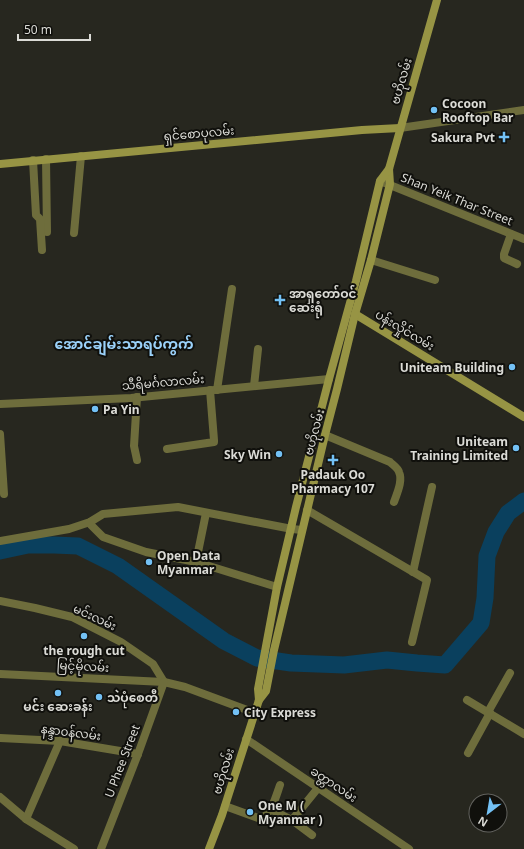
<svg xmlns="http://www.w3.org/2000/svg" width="524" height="849" viewBox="0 0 524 849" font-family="'Noto Sans','Noto Sans Myanmar',sans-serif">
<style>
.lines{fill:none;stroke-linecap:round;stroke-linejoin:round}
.river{stroke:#0a405e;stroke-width:17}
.street{stroke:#6e6d3c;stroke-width:8}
.secondary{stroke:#979444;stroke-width:8}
.poi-dot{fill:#73c1f5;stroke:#10100c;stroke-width:1.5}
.labels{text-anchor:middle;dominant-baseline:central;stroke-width:4;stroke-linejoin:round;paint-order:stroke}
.street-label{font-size:12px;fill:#dbdbd6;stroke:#10100c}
.poi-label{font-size:12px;font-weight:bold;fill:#dbdbd6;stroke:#10100c;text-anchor:start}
.quarter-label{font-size:14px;font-weight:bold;fill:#9bd2fa;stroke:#10100c}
</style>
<rect width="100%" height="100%" fill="#27271f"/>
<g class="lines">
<path class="river" d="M 0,551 L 28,545 L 54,545 L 78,546 L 118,566 L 224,641 L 257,658 L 291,663 L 344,665 L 387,660 L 417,663 L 445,665 L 481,623 L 485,598 L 487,556 L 496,532 L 508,513 L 524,501"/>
<g class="street">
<path d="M 400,128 L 524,110"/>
<path d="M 46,159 L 47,232"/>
<path d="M 33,160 L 36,215 L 40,219 L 42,250"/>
<path d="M 380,181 L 524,239"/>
<path d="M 74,233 L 81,156"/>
<path d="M 511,234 L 504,254 L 504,258 L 517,264"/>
<path d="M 371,260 L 435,280"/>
<path d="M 254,386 L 258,349"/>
<path d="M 217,390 L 232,289"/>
<path d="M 0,404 L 131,398 L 329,379"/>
<path d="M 0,434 L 4,494"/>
<path d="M 325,435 L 390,462 C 393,465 398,468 399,472 C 403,481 397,493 394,502"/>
<path d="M 167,449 L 214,442 L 214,440 L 210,390"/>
<path d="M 137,460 L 134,446 L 137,397"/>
<path d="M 307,510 L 427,580 L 412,642"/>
<path d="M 90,522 L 91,525 L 103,537 L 146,552 L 196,562 L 277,587"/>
<path d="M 0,541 L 69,529 L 90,522 L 103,514 L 178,507 L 292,529 L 302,530"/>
<path d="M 196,562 L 206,513"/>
<path d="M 413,572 L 432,487"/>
<path d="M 0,601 L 35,608 L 72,617 L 121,642 L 153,664 L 164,682"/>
<path d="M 0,674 L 164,682 L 185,687 L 255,713"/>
<path d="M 467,700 L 524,734"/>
<path d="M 488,712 L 510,673"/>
<path d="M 0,738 L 60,741 L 138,754"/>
<path d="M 246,739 L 409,849"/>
<path d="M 468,753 L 490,713"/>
<path d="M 0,797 L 26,819 L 74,849"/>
<path d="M 225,806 L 261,819 C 272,813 276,796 280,785"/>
<path d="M 270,809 L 292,820 L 312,835"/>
<path d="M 26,819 L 60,741"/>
<path d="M 292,820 L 318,788"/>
<path d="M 101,849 L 138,754 L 164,682"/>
</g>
<g class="secondary">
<path d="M 0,164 L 362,130 L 400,128"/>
<path d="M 355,314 L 524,417"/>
<path d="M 259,700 L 266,691 L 274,650 L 325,435 L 337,389 L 355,314 L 371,260 L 390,184 L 389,169 L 437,0"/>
<path d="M 209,849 L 222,815 L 259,700 L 258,689 L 277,587 L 296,507 L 329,379 L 356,281 L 380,181 L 389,169"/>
</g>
</g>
<g class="poi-dot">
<circle cx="434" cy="110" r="4"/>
<path d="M502 131h4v4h4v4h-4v4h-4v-4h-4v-4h4z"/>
<path d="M278 294h4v4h4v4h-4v4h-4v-4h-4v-4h4z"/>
<circle cx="512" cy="367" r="4"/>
<circle cx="95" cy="409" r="4"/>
<circle cx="516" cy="448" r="4"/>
<circle cx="279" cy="454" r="4"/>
<path d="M331 454h4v4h4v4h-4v4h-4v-4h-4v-4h4z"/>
<circle cx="149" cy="562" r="4"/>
<circle cx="84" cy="636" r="4"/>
<circle cx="58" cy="693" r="4"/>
<circle cx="99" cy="697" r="4"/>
<circle cx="236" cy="712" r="4"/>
<circle cx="250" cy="812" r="4"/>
</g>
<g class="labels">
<g class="street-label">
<text transform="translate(401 81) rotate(-74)">ဗဟိုလမ်း</text>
<text transform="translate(199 133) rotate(-5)">ရှင်စောပုလမ်း</text>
<text transform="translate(457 199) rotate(22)">Shan Yeik Thar Street</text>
<text transform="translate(405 330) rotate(31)">ပန်းလှိုင်လမ်း</text>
<text transform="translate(163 382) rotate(-5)">သီရိမင်္ဂလာလမ်း</text>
<text transform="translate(314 432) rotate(-75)">ဗဟိုလမ်း</text>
<text transform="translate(95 617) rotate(25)">မင်းလမ်း</text>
<text transform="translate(83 666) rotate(3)">မြင့်မိုလမ်း</text>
<text transform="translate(71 732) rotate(7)">နန္ဒာ၀န်လမ်း</text>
<text transform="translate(122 761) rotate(-69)">U Phee Street</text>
<text transform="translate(223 771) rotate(-73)">ဗဟိုလမ်း</text>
<text transform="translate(334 784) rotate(34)">ခတ္တာလမ်း</text>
</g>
<g class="poi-label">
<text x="442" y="103">Cocoon<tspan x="442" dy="14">Rooftop Bar</tspan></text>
<text x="495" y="137" text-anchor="end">Sakura Pvt</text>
<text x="289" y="293">အာရှတော်ဝင်<tspan x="289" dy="14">ဆေးရုံ</tspan></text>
<text x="504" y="367" text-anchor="end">Uniteam Building</text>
<text x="103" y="409">Pa Yin</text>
<text x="508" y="441" text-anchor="end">Uniteam<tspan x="508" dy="14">Training Limited</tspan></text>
<text x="271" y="454" text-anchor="end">Sky Win</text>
<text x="333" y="474" text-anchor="middle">Padauk Oo<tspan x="333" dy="14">Pharmacy 107</tspan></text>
<text x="157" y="555">Open Data<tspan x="157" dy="14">Myanmar</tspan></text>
<text x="84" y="650" text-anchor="middle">the rough cut</text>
<text x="107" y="697">သဲပုံစေတီ</text>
<text x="58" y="706" text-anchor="middle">မင်း ဆေးခန်း</text>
<text x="244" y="712">City Express</text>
<text x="258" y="805">One M (<tspan x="258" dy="14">Myanmar )</tspan></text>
</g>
<g class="quarter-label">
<text x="124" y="343">အောင်ချမ်းသာရပ်ကွက်</text>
</g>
</g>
<g transform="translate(488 813) rotate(211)"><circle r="19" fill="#10100c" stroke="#61615d"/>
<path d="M0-3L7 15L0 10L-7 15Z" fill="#73c1f5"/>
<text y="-6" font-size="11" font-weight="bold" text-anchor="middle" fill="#dbdbd6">N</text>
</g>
<path d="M18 34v6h72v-6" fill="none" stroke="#dbdbd6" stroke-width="2"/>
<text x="24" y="34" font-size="12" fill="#dbdbd6" stroke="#10100c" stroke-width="3" paint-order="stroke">50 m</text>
</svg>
